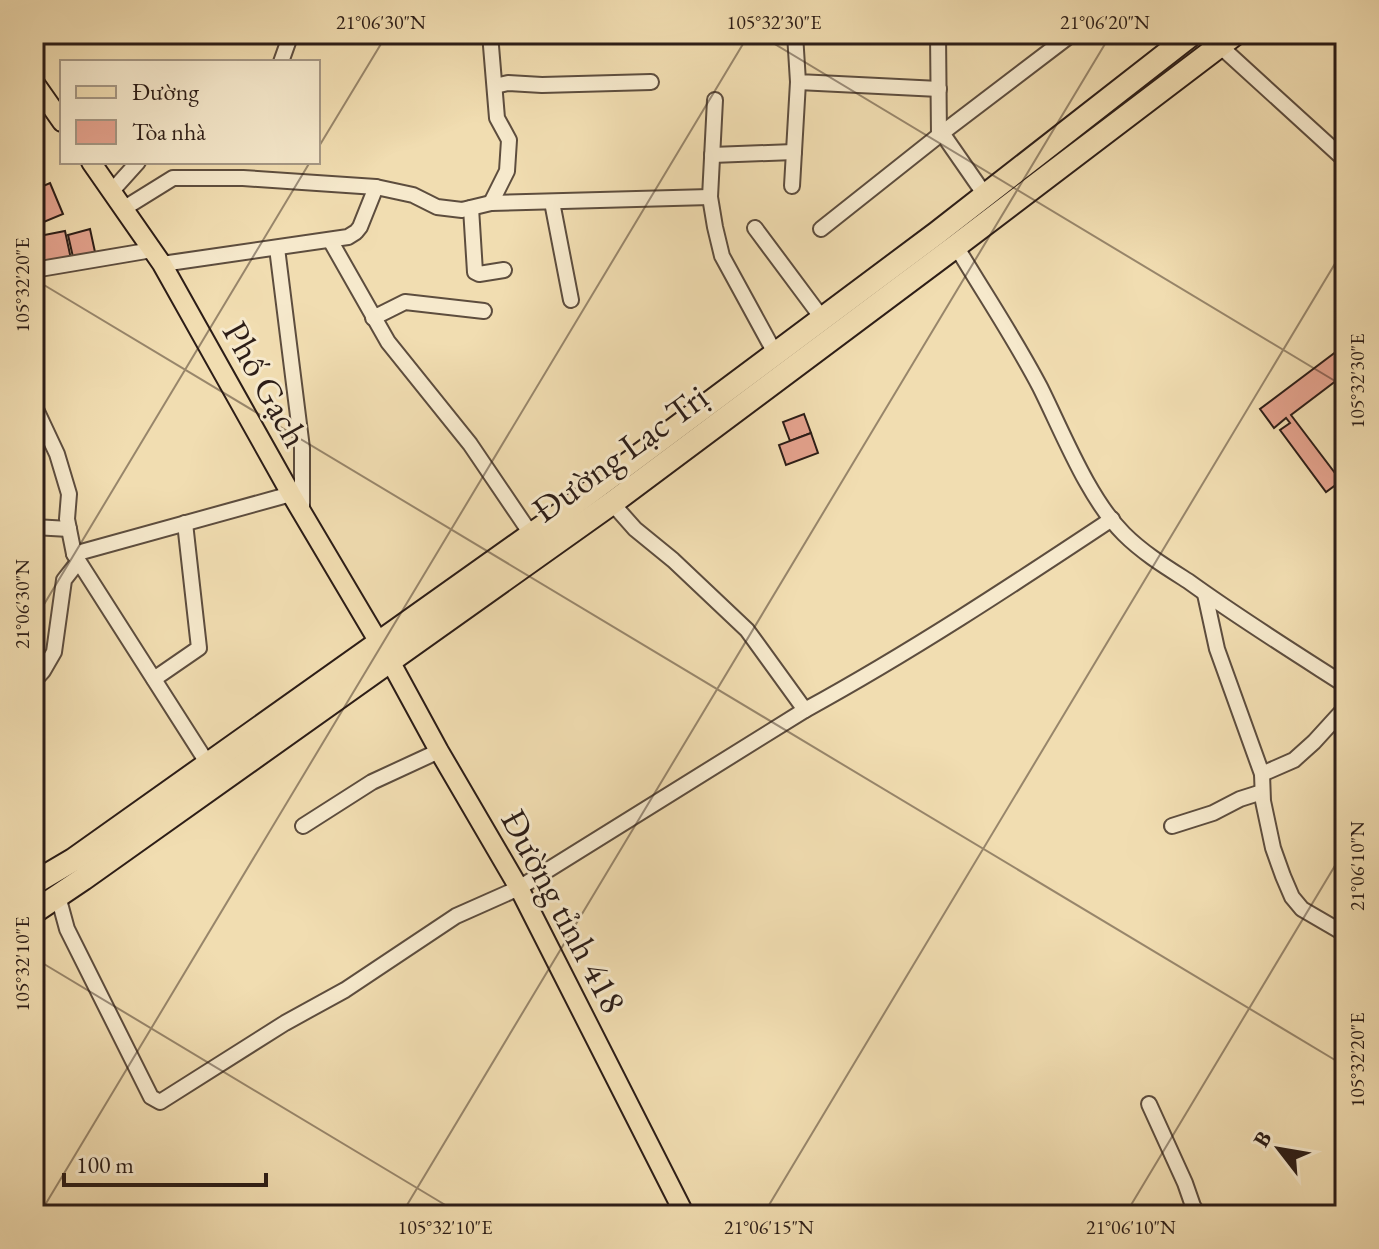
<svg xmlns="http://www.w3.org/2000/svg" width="1379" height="1249" viewBox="0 0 1379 1249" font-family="'EB Garamond',serif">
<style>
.building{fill:#e4a28d;stroke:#2c1d17;stroke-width:2}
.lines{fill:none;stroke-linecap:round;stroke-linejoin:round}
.minor-casing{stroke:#5d4d3e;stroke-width:18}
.major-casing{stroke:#2c1d17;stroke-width:22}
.highway-casing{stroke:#2c1d17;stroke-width:26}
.minor{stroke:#f6e9cc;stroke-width:14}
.major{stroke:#f1ddb1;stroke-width:18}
.highway{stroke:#f1ddb1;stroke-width:22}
.ticks{fill:none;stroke:#2c1d17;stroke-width:2;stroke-opacity:0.45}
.labels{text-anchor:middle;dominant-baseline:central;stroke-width:6;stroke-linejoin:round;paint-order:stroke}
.street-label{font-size:36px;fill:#2c1d17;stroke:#f6e9cc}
.neatline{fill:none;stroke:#2c1d17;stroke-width:3}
.ticks-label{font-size:20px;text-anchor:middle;fill:#2c1d17}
</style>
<rect width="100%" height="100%" fill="#f1ddb1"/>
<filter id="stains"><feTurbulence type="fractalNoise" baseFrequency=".0025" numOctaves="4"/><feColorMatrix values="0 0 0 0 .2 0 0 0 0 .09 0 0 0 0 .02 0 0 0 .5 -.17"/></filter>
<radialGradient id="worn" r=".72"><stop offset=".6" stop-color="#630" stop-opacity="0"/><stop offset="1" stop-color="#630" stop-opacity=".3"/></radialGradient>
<g class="building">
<path d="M 50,183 L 63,214 L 39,224 L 34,212 L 34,190 Z"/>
<path d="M 90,229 L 95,252 L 73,257 L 68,235 Z"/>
<path d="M 65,231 L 71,259 L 34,266 L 34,237 Z"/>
<path d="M 1345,345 L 1345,374 L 1291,415 L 1341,481 L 1326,492 L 1280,430 L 1290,423 L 1286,418 L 1274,428 L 1260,409 Z"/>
<path d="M 804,414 L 811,433 L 790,441 L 783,422 Z"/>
<path d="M 811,433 L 818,453 L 786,465 L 779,445 Z"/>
</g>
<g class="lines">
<g class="minor-casing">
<g id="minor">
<path d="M 490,34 L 497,118 L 509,140 L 507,171 L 491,203"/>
<path d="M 795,34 L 798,82 L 939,89"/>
<path d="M 938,34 L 939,136"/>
<path d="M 1211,34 L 1220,46 L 1345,160"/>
<path d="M 281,62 L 291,34"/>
<path d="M 495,86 L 508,83 L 542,85 L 651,82"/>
<path d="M 715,100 L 710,197 L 715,227 L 722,256 L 775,353"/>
<path d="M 942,133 L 985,195"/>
<path d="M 712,155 L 794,152"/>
<path d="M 792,186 L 798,82"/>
<path d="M 111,192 L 138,162"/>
<path d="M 552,202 L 571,300"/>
<path d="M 471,208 L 475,272 L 479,274 L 504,270"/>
<path d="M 123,209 L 173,178 L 243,178 L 376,187 L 413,195 L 437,207 L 462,210 L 491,203 L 710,197"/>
<path d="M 755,228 L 822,318"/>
<path d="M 821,229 L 942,133 L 1072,34"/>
<path d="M 330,240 L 388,342 L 470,444 L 531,534"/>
<path d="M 956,246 C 984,293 1015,339 1040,387 C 1063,433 1088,498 1124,534 C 1143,553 1166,567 1188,581 C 1239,618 1292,651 1345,685"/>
<path d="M 277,248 L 302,448 L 302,512"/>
<path d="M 162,264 L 348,237 L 356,232 L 360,227 L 376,187"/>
<path d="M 34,270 L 152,250"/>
<path d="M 373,318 L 405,302 L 484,311"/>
<path d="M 34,405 L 57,454 L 69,494 L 67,519 L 74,554 L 208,764"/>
<path d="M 34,527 L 69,529"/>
<path d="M 74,554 L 291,494"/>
<path d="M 1205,594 L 1217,649 L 1262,774 L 1263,801 L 1273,848 L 1283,876 L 1292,897 L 1302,909 L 1345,934"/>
<path d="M 154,679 L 199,648 L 185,523"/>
<path d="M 34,681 L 43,671 L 54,652 L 64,580 L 78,562"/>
<path d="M 805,710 C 911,652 1011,586 1112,519"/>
<path d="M 1262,774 L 1294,760 L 1314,742 L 1345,708"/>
<path d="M 303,826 L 372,782 L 439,751"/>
<path d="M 1172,826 L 1213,813 L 1240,799 L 1262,792"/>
<path d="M 58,896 L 67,929 L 151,1097 L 160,1102 L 285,1023 L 345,990 L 456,916 L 519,888 L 805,710 L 747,630 L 673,560 L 635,529 L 612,503"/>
<path d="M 1149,1104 L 1185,1183 L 1193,1206 L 1199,1215"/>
</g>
</g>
<g class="major-casing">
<g id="major">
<path d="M 34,82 L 62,122"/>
<path d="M 91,162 L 162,264 L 291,494 L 390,661 L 439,751 L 519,888 L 685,1215"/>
</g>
</g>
<g class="highway-casing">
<g id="highway">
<path d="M 34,883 L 73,860 L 566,510 L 937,233 L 1192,34"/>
<path d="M 34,912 L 83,879 L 612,503 L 956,246 L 1235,34"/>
</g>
</g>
<use href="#minor" class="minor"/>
<use href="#major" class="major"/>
<use href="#highway" class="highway"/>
</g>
<path class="ticks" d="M 758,34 L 1345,387M 318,148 L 387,34M 34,279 L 1345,1066M 34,621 L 310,162M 34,958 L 462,1215M 39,1215 L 749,34M 401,1215 L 1111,34M 763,1215 L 1345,247M 1125,1215 L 1345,849"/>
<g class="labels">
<g class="street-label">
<text transform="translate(266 384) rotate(61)">Phố Gạch</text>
<text transform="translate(620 453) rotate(-36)">Đường Lạc Trị</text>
<text transform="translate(564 911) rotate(62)">Đường tỉnh 418</text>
</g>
</g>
<rect width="1379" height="1249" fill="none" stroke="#f1ddb1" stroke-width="88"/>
<rect x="60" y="60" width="260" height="104" fill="#f6e9cc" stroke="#a59784" stroke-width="2"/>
<rect x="76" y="86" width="40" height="12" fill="#f1ddb1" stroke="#a59784" stroke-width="2"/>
<text x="132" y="100" font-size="24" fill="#2c1d17">Đường</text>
<rect x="76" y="120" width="40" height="24" fill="#e4a28d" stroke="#a59784" stroke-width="2"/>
<text x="132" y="140" font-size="24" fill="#2c1d17">Tòa nhà</text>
<g transform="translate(1279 1149) rotate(301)" stroke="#f6e9cc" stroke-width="6" paint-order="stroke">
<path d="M0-6L14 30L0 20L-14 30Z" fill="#2c1d17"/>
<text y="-12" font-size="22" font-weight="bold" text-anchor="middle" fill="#2c1d17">B</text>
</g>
<path d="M64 1173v12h202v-12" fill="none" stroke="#2c1d17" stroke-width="4"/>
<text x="76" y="1173" font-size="24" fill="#2c1d17" stroke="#f6e9cc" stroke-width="6" paint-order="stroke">100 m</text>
<rect x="44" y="44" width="1291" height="1161" class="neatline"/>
<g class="ticks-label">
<text x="381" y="29">21°06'30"N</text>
<text x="774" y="29">105°32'30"E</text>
<text x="1105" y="29">21°06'20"N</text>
<text transform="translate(22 285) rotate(-90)" y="7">105°32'20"E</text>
<text transform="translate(1357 381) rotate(-90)" y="7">105°32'30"E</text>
<text transform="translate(22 604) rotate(-90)" y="7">21°06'30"N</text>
<text transform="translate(1357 866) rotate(-90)" y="7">21°06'10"N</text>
<text transform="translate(22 964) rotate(-90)" y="7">105°32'10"E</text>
<text transform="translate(1357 1060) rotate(-90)" y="7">105°32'20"E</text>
<text x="445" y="1234">105°32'10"E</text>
<text x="769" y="1234">21°06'15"N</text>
<text x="1131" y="1234">21°06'10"N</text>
</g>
<rect width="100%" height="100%" filter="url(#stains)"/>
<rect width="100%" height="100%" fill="url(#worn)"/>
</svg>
